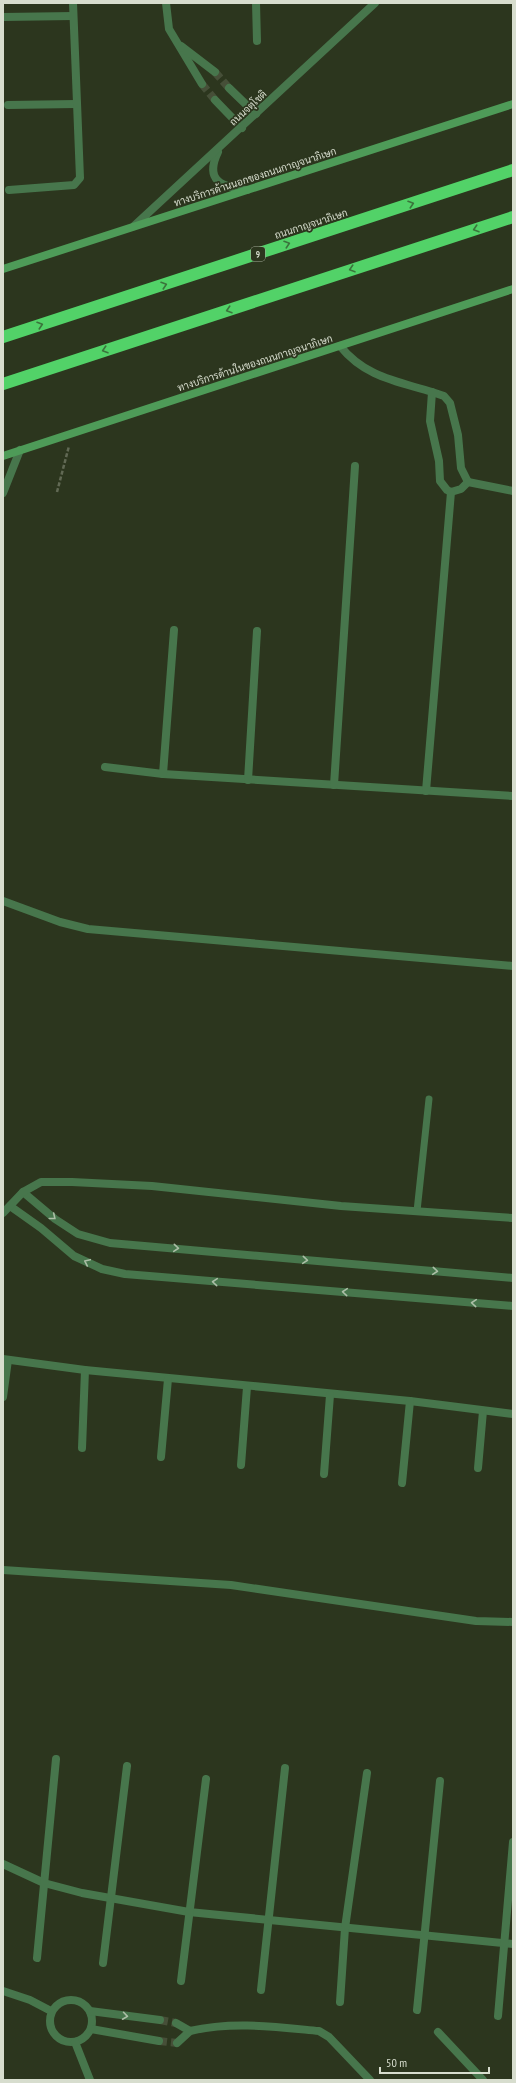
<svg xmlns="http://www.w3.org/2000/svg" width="516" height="2083" viewBox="0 0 516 2083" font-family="'PT Sans Narrow',Sarabun,sans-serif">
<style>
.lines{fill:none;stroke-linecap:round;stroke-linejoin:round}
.minor-tunnel{stroke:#464f38;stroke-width:8;stroke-dasharray:8 4;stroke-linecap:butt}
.path{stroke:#616954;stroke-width:2.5;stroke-dasharray:4 2;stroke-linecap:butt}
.service{stroke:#47764c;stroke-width:7}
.minor{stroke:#47764c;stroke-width:8}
.tertiary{stroke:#47764c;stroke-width:8}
.secondary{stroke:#4e9b58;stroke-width:8}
.motorway{stroke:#52d268;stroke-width:12}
.oneway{stroke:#3b743c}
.oneway2{stroke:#acbea7}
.labels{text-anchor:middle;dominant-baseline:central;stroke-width:3.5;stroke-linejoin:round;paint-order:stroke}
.shield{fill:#2c361e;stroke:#a4ab99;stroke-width:1}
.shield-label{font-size:9px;font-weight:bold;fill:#d7ddce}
.street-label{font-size:10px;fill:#d7ddce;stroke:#2c361e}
</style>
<rect width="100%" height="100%" fill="#2c361e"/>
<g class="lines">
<g class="minor-tunnel">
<path d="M 215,72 L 229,88"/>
<path d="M 202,84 L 215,100"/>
<path d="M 160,2020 L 176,2023"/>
<path d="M 159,2041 L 177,2043"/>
</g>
<path class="path" d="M 57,492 L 69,446"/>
<path class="service" d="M 417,1211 L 429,1099"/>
<g class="minor">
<path d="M 166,3 L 169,29 L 202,84"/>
<path d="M 256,3 L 257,41"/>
<path d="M 3,17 L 73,16"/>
<path d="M 181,46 L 215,72"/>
<path d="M 229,88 L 256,114"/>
<path d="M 215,100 L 242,128"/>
<path d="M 8,105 L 76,104"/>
<path d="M 9,190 L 74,185 L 80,178 L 73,3"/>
<path d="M 340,346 C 365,377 396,381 432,392 L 430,421 L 439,461 L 440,481 L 447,490 L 451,492 L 461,489 L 468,482"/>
<path d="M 432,392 L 444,396 L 450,403 L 458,435 L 461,468 L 468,482"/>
<path d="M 468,482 L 513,491"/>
<path d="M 3,493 L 20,450"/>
<path d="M 105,767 L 163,774 L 513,796"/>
<path d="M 163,774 L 174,630"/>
<path d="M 248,780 L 257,631"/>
<path d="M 334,785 L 355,466"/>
<path d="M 426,791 L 451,492"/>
<path d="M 3,901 L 60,922 L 88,929 L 513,966"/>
<path d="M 23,1192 L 55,1219 L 78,1234 L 110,1243 L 513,1278"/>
<path d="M 10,1206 L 41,1228 L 74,1256 L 102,1269 L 125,1274 L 513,1306"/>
<path d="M 3,1213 L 23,1192 L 41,1182 L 72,1182 L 152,1186 L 341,1206 L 513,1218"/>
<path d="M 3,1359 L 85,1370 L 410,1401 L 513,1414"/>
<path d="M 3,1397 L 8,1360"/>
<path d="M 82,1448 L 85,1370"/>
<path d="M 161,1457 L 168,1379"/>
<path d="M 241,1465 L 247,1387"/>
<path d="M 478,1468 L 483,1411"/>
<path d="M 324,1474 L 330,1395"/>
<path d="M 402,1483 L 410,1401"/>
<path d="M 3,1570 L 231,1585 L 476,1621 L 513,1622"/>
<path d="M 3,1864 L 44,1883 L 82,1893 L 189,1912 L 513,1944"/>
<path d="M 37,1958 L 56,1759"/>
<path d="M 103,1963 L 127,1766"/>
<path d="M 181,1981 L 206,1779"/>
<path d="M 261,1990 L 285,1768"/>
<path d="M 3,1991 L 30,2000 L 51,2011"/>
<circle cx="71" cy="2021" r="21"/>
<path d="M 340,2002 L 345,1928 L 367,1773"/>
<path d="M 417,2010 L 440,1781"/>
<path d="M 90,2011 L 160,2020"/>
<path d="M 498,2016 L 513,1842"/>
<path d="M 176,2023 L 190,2031 L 177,2043"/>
<path d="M 91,2029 L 159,2041"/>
<path d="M 190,2031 C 233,2021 276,2027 319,2031 L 329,2037 L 370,2080"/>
<path d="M 438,2032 L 483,2080"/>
<path d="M 75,2042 L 90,2080"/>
</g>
<g class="tertiary">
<path d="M 218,152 C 204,181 222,187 247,190"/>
<path d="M 134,226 L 375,3"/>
</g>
<g class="secondary">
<path d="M 3,269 L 513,104"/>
<path d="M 3,456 L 513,289"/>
</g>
<g class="motorway">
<path d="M 3,337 L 513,170"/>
<path d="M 3,384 L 513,217"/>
</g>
</g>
<defs><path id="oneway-chevron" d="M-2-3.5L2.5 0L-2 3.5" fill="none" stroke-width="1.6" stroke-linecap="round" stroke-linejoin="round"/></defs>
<g class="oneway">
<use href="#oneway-chevron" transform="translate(411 204) rotate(-18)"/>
<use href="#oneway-chevron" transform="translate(476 229) rotate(162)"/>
<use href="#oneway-chevron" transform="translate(287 244) rotate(-18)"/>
<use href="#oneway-chevron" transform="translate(352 269) rotate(162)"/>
<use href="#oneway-chevron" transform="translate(164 285) rotate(-18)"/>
<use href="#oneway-chevron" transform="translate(229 310) rotate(162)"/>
<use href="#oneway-chevron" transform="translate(40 325) rotate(-18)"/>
<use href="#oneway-chevron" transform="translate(105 350) rotate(162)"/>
</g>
<g class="oneway2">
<use href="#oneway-chevron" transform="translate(53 1217) rotate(39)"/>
<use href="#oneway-chevron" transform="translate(176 1248) rotate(5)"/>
<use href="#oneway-chevron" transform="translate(305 1260) rotate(5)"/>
<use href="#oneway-chevron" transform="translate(87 1262) rotate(-155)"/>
<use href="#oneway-chevron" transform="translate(435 1271) rotate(5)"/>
<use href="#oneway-chevron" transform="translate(215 1282) rotate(-175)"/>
<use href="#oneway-chevron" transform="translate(345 1292) rotate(-175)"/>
<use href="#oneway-chevron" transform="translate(474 1303) rotate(-175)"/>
<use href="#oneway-chevron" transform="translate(125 2016) rotate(8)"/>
</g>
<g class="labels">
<rect class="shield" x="251" y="247" width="14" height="14" rx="3"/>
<g class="shield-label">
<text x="258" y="254">9</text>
</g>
<g class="street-label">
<text transform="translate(248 108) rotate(-43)">ถนนจตุโชติ</text>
<text transform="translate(255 177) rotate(-18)">ทางบริการด้านนอกของถนนกาญจนาภิเษก</text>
<text transform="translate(311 224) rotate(-18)">ถนนกาญจนาภิเษก</text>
<text transform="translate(255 363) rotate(-18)">ทางบริการด้านในของถนนกาญจนาภิเษก</text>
</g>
</g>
<rect width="516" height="2083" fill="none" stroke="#d7ddce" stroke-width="8"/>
<path d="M380 2067v6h109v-6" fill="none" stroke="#d7ddce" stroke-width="2"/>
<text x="386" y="2067" font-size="12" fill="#d7ddce" stroke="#2c361e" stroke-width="3" paint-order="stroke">50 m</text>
</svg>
